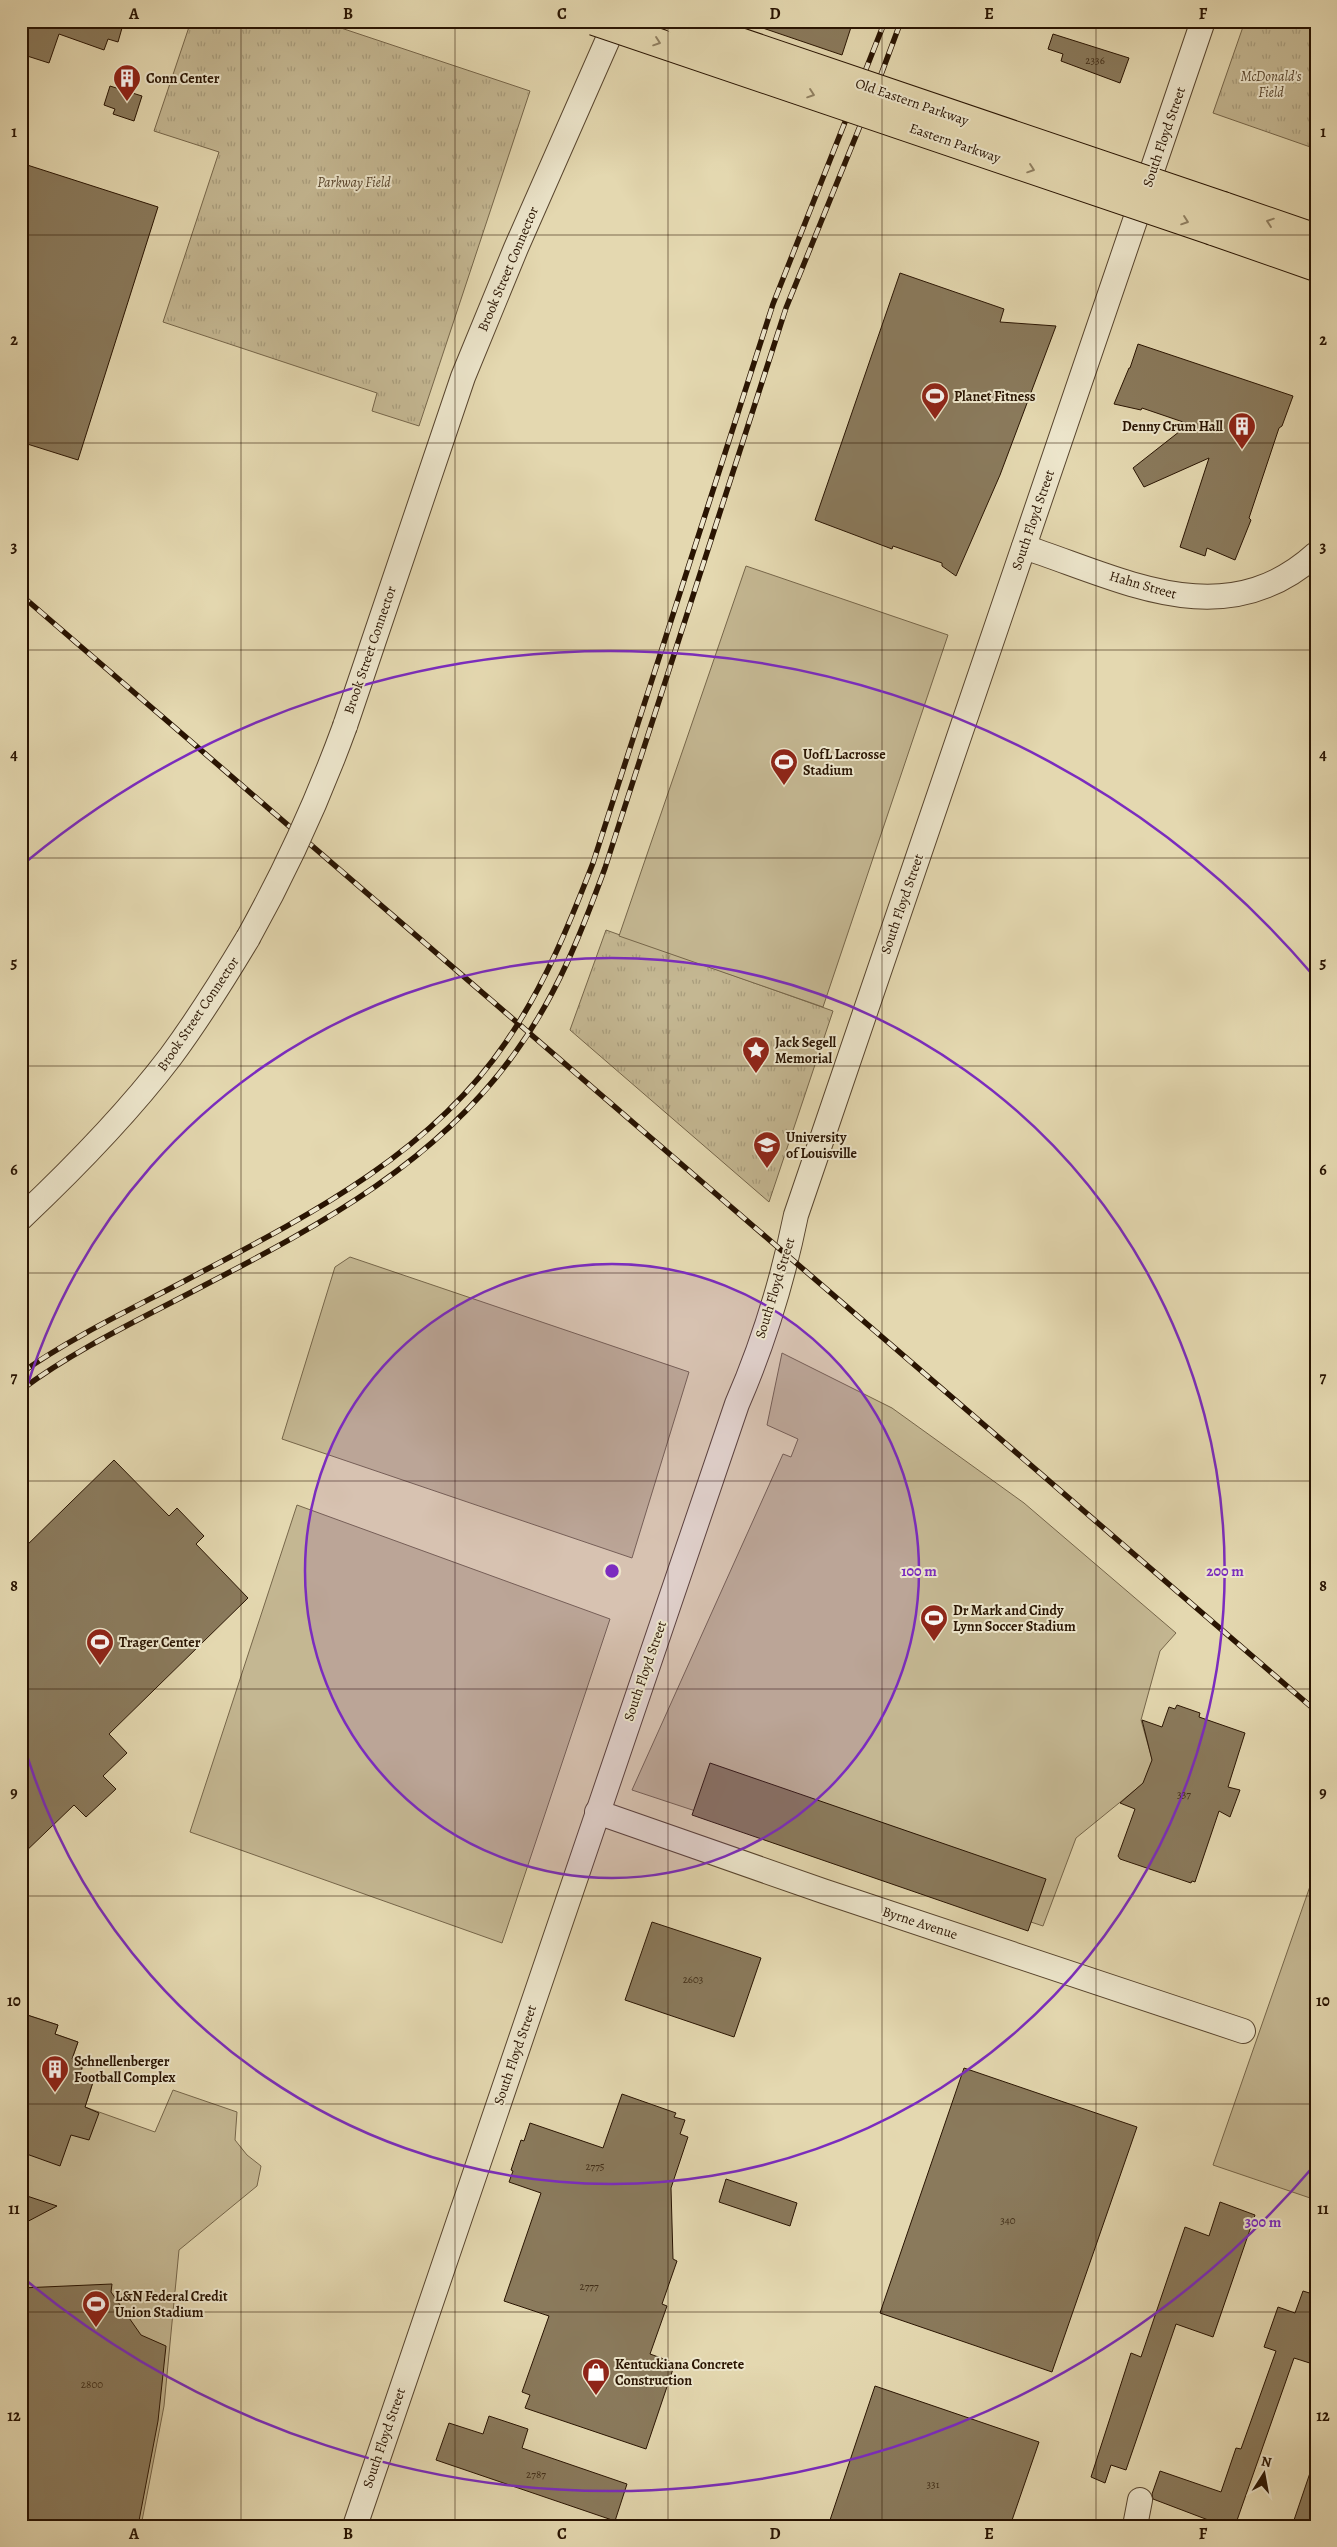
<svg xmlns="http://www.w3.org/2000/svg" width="1337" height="2547" viewBox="0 0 1337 2547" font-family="Alegreya,serif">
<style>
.grass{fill:url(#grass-tufts);stroke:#76664a}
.pitch{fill:#c4b792;stroke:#76664a}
.building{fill:#8a7a5c;stroke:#291402}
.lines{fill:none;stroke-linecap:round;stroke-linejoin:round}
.minor-casing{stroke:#58452e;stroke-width:26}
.major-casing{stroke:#291402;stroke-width:30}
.minor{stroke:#ede6cc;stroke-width:24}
.major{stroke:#e4d8b0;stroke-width:28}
.rail-casing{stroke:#291402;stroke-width:5.5}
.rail{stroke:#ede6cc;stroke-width:4;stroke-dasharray:11;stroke-linecap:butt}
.minor-bridge-casing{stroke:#58452e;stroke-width:26;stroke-linecap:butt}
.major-bridge-casing{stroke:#291402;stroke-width:30;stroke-linecap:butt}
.minor-bridge{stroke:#ede6cc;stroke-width:24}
.major-bridge{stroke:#e4d8b0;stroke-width:28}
.oneway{stroke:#908062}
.grid{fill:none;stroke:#291402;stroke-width:1;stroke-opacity:0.55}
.ring{fill:none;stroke:#7b2cbf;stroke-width:2.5}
.labels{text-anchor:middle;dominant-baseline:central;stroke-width:4;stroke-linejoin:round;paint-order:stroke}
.number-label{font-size:11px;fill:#412e18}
.park-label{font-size:14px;font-style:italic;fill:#58452d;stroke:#ede6cc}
.poi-label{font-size:14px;font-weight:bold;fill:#291402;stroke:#ede6cc;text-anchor:start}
.street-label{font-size:14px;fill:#291402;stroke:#ede6cc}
.centre{fill:#7b2cbf;stroke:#ede6cc;stroke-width:2.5}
.ring-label{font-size:15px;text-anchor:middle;font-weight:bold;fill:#7b2cbf;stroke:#ede6cc;stroke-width:4;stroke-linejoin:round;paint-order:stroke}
.neatline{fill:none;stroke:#291402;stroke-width:2}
.grid-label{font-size:16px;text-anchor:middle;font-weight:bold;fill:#291402}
</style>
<defs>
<pattern id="grass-tufts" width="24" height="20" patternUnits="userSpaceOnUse" patternTransform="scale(1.25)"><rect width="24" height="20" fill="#c4b792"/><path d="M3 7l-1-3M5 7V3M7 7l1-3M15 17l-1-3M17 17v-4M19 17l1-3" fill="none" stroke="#a89c7c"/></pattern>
</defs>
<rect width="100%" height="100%" fill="#e4d8b0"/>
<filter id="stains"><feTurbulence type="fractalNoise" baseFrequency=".004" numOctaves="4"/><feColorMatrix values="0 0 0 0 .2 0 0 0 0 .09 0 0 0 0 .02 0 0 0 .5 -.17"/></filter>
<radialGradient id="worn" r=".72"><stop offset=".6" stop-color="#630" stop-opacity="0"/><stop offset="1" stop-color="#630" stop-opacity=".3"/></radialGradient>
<g class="grass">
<path d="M 191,21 L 320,21 L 530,91 L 419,426 L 372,411 L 377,393 L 163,322 L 219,152 L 154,131 Z"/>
<path d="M 1245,21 L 1316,21 L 1316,149 L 1213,113 Z"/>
<path d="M 606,930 L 833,1011 L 769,1202 L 570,1030 Z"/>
</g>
<g class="pitch">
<path d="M 746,566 L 948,635 L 823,1007 L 619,936 Z"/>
<path d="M 350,1257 L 689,1372 L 632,1558 L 282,1439 L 335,1267 Z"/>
<path d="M 782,1353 L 892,1408 L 1024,1503 L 1176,1633 L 1160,1651 L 1141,1720 L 1156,1773 L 1076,1838 L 1043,1926 L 632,1790 L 783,1454 L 791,1457 L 798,1439 L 767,1425 Z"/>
<path d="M 297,1505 L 610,1619 L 502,1943 L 190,1832 Z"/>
<path d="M 1316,1869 L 1316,2200 L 1213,2165 Z"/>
<path d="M 21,2013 L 58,2025 L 55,2034 L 78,2042 L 72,2059 L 84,2063 L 80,2075 L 94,2079 L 85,2107 L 155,2132 L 173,2090 L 237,2112 L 235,2140 L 247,2155 L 261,2166 L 257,2186 L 179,2250 L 164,2406 L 141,2526 L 21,2526 Z"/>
</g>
<g class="building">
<path d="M 21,21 L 124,21 L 118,42 L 108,39 L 104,50 L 59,34 L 49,63 L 21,54 Z"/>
<path d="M 751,21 L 853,21 L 842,55 L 751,24 Z"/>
<path d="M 1053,34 L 1129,58 L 1120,83 L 1061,61 L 1063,54 L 1048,49 Z"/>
<path d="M 110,86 L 142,96 L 134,121 L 113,114 L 115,109 L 104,105 Z"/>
<path d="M 21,163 L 158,207 L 78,460 L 21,442 Z"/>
<path d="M 900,273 L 1004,309 L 1000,322 L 1056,326 L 1000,475 L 956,576 L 942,566 L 942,563 L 893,546 L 892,549 L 815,520 Z"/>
<path d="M 1138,344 L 1293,396 L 1282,426 L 1279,428 L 1249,518 L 1251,520 L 1235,560 L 1207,548 L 1205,556 L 1180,547 L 1209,458 L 1144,487 L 1133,468 L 1189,424 L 1142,408 L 1141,410 L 1114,404 L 1129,368 L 1130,368 Z"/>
<path d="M 114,1460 L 169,1516 L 177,1508 L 204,1536 L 196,1544 L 248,1598 L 109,1734 L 127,1753 L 103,1776 L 116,1789 L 86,1817 L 74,1805 L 21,1856 L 21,1551 Z"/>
<path d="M 1177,1705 L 1200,1713 L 1199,1717 L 1245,1733 L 1228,1787 L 1240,1790 L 1230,1817 L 1219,1811 L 1195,1882 L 1192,1881 L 1191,1883 L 1120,1859 L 1118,1856 L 1135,1809 L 1120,1803 L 1143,1783 L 1152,1760 L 1142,1720 L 1162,1727 L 1169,1707 L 1175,1709 Z"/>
<path d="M 710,1763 L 1046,1879 L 1028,1931 L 692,1815 Z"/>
<path d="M 652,1922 L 761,1958 L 734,2037 L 625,2000 Z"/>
<path d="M 21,2013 L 58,2025 L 55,2034 L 78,2042 L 72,2059 L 84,2063 L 79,2075 L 94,2079 L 85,2107 L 99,2113 L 89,2140 L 71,2135 L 60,2166 L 21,2152 Z"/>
<path d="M 964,2068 L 1137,2127 L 1052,2372 L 880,2313 Z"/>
<path d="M 622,2094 L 676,2113 L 674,2117 L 685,2120 L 680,2134 L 688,2137 L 671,2188 L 673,2259 L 677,2261 L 662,2304 L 667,2306 L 650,2354 L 675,2363 L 646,2449 L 525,2408 L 530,2395 L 522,2392 L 549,2316 L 504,2301 L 541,2193 L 509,2182 L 513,2171 L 511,2170 L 521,2140 L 524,2141 L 530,2123 L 603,2148 Z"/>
<path d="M 726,2179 L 797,2203 L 790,2226 L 719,2202 Z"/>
<path d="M 21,2194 L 57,2206 L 21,2225 Z"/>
<path d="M 1220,2202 L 1255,2215 L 1213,2337 L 1176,2324 L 1126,2470 L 1111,2465 L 1105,2483 L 1091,2477 L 1131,2353 L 1141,2357 L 1185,2227 L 1209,2236 Z"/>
<path d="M 112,2284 L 111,2292 L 141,2335 L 166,2346 L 158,2421 L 138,2526 L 21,2526 L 21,2288 Z"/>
<path d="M 1303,2291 L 1316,2295 L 1316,2365 L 1294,2358 L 1235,2526 L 1224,2526 L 1153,2499 L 1152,2494 L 1160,2471 L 1221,2492 L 1236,2448 L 1241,2449 L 1276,2351 L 1264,2347 L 1278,2307 L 1295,2313 Z"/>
<path d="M 875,2386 L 1039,2442 L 1010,2526 L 828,2526 Z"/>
<path d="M 489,2416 L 528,2429 L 522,2448 L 627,2484 L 615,2521 L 436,2460 L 449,2423 L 483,2434 Z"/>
<path d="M 1313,2464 L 1316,2464 L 1316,2526 L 1292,2526 Z"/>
</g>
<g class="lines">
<g class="minor-casing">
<g id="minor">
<path d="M 1024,547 C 1122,579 1224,637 1316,554"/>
<path d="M 345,726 L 463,377 L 516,248 L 616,21"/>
<path d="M 21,1218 C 75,1167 127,1114 171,1056 C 199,1018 224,978 248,938"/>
<path d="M 597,1812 L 823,1891 L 1243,2031"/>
<path d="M 355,2526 L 737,1404 C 763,1344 783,1279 796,1215 L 1203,21"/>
<path d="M 1135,2526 L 1140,2500"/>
</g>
</g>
<g class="major-casing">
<g id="major">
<path d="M 1223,206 L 1316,238"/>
<path d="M 1213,231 L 1316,267"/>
</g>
</g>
<use href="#minor" class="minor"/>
<use href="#major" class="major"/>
<g class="rail-casing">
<g id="rail">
<path d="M 21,595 L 1316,1711"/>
<path d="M 21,1373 C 75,1335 136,1307 194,1276 C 310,1215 431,1153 506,1042 C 544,987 569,925 593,863 L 773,304 L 885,21"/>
<path d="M 21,1390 C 77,1348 143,1318 205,1285 C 322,1224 439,1161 517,1050 C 557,995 582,931 605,868 L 786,308 L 882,72 L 901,21"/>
</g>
</g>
<use href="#rail" class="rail"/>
<g class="minor-bridge-casing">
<path id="minor-bridge" d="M 248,938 C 286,870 318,800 345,726"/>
</g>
<g class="major-bridge-casing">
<g id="major-bridge">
<path d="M 594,21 L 1213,231"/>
<path d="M 678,21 L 1223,206"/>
</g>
</g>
<use href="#minor-bridge" class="minor-bridge"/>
<use href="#major-bridge" class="major-bridge"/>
</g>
<defs><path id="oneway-chevron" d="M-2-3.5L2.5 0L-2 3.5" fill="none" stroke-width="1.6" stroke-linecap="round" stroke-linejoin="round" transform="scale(1.25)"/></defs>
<g class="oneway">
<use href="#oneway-chevron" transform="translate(657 42) rotate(19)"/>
<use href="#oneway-chevron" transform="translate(811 94) rotate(19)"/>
<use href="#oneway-chevron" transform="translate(1031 169) rotate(19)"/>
<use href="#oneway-chevron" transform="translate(1185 221) rotate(19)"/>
<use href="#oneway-chevron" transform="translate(1270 222) rotate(-161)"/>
</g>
<path class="grid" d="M 241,21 L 241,2526M 455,21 L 455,2526M 668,21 L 668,2526M 882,21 L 882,2526M 1096,21 L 1096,2526M 21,235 L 1316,235M 21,443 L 1316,443M 21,650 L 1316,650M 21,858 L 1316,858M 21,1066 L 1316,1066M 21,1273 L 1316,1273M 21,1481 L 1316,1481M 21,1689 L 1316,1689M 21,1896 L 1316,1896M 21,2104 L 1316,2104M 21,2312 L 1316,2312"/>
<circle cx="612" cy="1571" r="307" fill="#7b2cbf" fill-opacity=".12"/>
<g class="ring">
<circle cx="612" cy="1571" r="307"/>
<path d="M21 1407A613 613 0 1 1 21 1735"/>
<path d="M1312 2168A920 920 0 0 1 27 2281M27 861A920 920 0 0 1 1312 974"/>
</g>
<defs>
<g id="building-pin" transform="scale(1.4375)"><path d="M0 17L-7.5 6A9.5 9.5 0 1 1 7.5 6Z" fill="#8f2418" stroke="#ede6cc"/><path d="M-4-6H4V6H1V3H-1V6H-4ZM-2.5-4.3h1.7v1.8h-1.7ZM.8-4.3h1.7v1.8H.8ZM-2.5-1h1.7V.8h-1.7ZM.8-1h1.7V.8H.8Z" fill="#fff"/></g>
<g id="stadium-pin" transform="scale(1.4375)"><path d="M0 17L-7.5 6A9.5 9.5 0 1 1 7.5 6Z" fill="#8f2418" stroke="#ede6cc"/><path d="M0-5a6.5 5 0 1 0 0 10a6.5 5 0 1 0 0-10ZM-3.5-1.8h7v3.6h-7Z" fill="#fff"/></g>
<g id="sight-pin" transform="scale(1.4375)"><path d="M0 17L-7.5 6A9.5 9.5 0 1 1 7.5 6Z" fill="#8f2418" stroke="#ede6cc"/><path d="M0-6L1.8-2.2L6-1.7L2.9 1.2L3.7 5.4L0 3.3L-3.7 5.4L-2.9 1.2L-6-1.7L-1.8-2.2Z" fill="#fff"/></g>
<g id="university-pin" transform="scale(1.4375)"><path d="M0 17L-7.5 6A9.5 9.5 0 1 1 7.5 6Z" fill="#8f2418" stroke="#ede6cc"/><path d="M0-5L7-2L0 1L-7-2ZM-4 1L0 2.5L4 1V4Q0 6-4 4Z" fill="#fff"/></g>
<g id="shop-pin" transform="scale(1.4375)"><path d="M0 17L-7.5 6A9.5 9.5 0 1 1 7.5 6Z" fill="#8f2418" stroke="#ede6cc"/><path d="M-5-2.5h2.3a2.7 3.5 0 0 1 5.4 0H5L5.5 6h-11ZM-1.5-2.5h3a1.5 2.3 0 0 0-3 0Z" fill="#fff"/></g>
</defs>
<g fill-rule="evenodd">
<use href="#building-pin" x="127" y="78"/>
<use href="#stadium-pin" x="935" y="396"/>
<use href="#building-pin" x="1242" y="426"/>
<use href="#stadium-pin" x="784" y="762"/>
<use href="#sight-pin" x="756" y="1050"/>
<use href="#university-pin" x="767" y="1145"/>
<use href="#stadium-pin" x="934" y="1618"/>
<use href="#stadium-pin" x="100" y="1642"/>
<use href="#building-pin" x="55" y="2069"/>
<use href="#stadium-pin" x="96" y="2304"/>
<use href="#shop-pin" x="596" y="2372"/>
</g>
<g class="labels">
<g class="number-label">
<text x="1095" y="60">2336</text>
<text x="1184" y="1794">337</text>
<text x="693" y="1979">2603</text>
<text x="595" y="2166">2775</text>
<text x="1008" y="2220">340</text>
<text x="589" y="2286">2777</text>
<text x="92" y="2384">2800</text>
<text x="536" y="2474">2787</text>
<text x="933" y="2484">331</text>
</g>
<g class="park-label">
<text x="1271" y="76">McDonald's<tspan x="1271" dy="16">Field</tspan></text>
<text x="354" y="182">Parkway Field</text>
</g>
<g class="poi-label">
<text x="146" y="78">Conn Center</text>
<text x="954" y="396">Planet Fitness</text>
<text x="1223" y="426" text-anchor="end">Denny Crum Hall</text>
<text x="803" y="754">UofL Lacrosse<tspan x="803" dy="16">Stadium</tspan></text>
<text x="775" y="1042">Jack Segell<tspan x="775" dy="16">Memorial</tspan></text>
<text x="786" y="1137">University<tspan x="786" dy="16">of Louisville</tspan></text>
<text x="953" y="1610">Dr Mark and Cindy<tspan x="953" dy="16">Lynn Soccer Stadium</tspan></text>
<text x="119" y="1642">Trager Center</text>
<text x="74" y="2061">Schnellenberger<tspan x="74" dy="16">Football Complex</tspan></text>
<text x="115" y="2296">L&amp;N Federal Credit<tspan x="115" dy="16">Union Stadium</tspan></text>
<text x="615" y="2364">Kentuckiana Concrete<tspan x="615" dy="16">Construction</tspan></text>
</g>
<g class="street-label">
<text transform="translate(912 102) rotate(19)">Old Eastern Parkway</text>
<text transform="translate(1164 137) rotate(-71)">South Floyd Street</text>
<text transform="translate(955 143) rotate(19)">Eastern Parkway</text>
<text transform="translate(508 269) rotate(-67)">Brook Street Connector</text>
<text transform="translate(1033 520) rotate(-71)">South Floyd Street</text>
<text transform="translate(1143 585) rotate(16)">Hahn Street</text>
<text transform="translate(370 650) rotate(-71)">Brook Street Connector</text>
<text transform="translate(902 904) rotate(-71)">South Floyd Street</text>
<text transform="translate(198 1014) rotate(-56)">Brook Street Connector</text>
<text transform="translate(775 1288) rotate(-73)">South Floyd Street</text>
<text transform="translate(645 1671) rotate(-71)">South Floyd Street</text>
<text transform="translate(920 1923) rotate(18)">Byrne Avenue</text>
<text transform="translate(515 2055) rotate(-71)">South Floyd Street</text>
<text transform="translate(384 2438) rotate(-71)">South Floyd Street</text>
</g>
</g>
<circle cx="612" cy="1571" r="8" class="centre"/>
<g class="ring-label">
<text x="919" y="1576">100 m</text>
<text x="1225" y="1576">200 m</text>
<text x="1263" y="2227">300 m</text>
</g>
<rect width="1337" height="2547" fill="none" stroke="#e4d8b0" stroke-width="55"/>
<g transform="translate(1264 2474) rotate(11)" stroke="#ede6cc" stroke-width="4" paint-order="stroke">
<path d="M0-4L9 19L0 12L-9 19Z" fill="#291402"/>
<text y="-8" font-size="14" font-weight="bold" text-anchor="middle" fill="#291402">N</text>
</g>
<rect x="28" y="28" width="1282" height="2492" class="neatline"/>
<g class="grid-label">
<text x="134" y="19">A</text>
<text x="348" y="19">B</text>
<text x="562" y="19">C</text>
<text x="775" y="19">D</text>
<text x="989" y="19">E</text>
<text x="1203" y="19">F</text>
<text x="14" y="137">1</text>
<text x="1323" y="137">1</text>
<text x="14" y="345">2</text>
<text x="1323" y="345">2</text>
<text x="14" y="552">3</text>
<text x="1323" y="552">3</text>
<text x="14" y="760">4</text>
<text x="1323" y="760">4</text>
<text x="14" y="968">5</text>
<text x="1323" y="968">5</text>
<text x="14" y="1175">6</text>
<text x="1323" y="1175">6</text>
<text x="14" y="1383">7</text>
<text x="1323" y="1383">7</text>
<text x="14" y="1591">8</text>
<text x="1323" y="1591">8</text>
<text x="14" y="1798">9</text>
<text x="1323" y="1798">9</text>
<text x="14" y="2006">10</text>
<text x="1323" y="2006">10</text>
<text x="14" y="2214">11</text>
<text x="1323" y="2214">11</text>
<text x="14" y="2421">12</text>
<text x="1323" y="2421">12</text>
<text x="134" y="2539">A</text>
<text x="348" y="2539">B</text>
<text x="562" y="2539">C</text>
<text x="775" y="2539">D</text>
<text x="989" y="2539">E</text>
<text x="1203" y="2539">F</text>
</g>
<rect width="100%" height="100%" filter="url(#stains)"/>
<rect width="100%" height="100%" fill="url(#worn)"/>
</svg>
